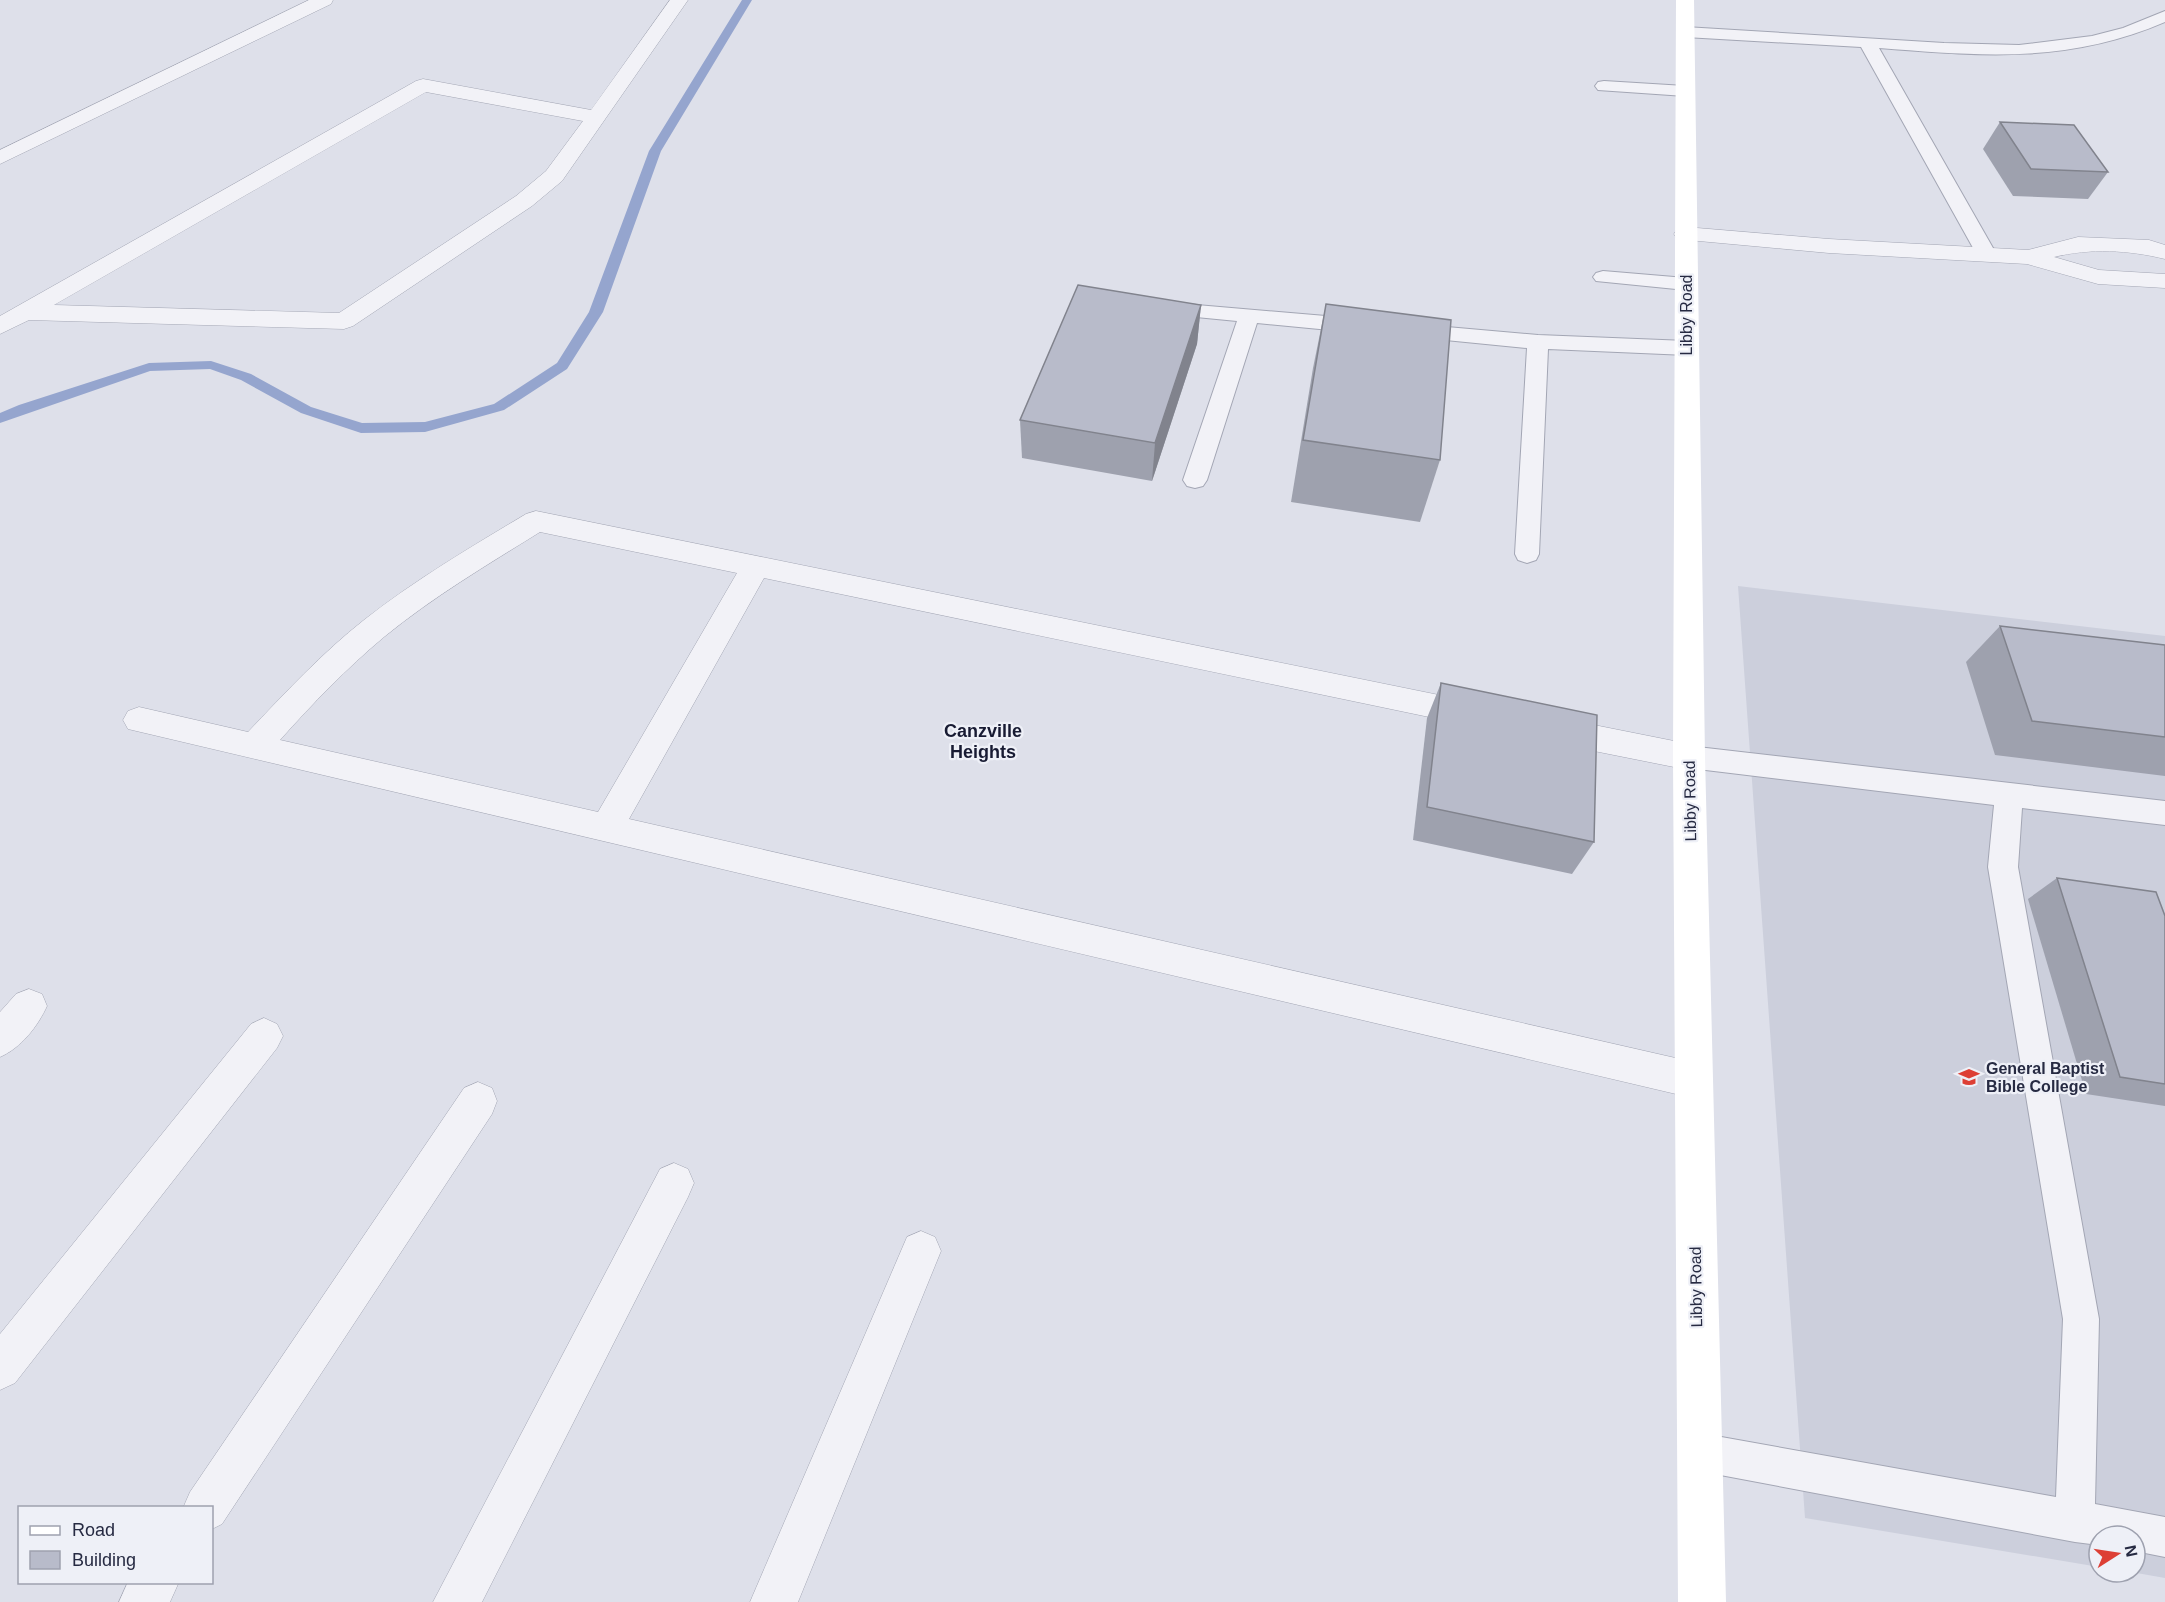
<svg xmlns="http://www.w3.org/2000/svg" width="2165" height="1602" viewBox="0 0 2165 1602" font-family="Helvetica,sans-serif">
<style>
.built{fill:#cccfdc}
.lines{fill:none;stroke-linecap:round;stroke-linejoin:round}
.stream{fill:#95a5ce;fill-rule:evenodd}
.service-casing{stroke:#a3a6b4;stroke-width:2}
.minor-casing{stroke:#a3a6b4;stroke-width:1}
.service{fill:#f2f2f7;fill-rule:evenodd}
.minor{fill:#f2f2f7;fill-rule:evenodd}
.secondary{fill:#fff;fill-rule:evenodd}
.wall{fill:#9ea1ae}
.shaded-wall{fill:#81838d}
.building{fill:#b8bbca;stroke:#81838d;stroke-width:1.5}
.labels{text-anchor:middle;dominant-baseline:central;stroke-width:4.5;stroke-linejoin:round;paint-order:stroke}
.street-label{font-size:16px;fill:#262a42;stroke:#eef0f7}
.poi-label{font-size:16px;font-weight:bold;fill:#262a42;stroke:#eef0f7;text-anchor:start}
.neighbourhood-label{font-size:18px;font-weight:bold;fill:#181b33;stroke:#eef0f7}
</style>
<rect width="100%" height="100%" fill="#dee0ea"/>
<path class="built" d="M 1738,586 L 2165,636 L 2165,1578 L 2131,1572 L 2135,1572 L 2135,1536 L 2099,1536 L 2099,1567 L 1805,1518 Z"/>
<g class="lines">
<path class="stream" d="M 742,0 L 752,0 L 661,151 L 603,312 L 567,369 L 504,410 L 425,432 L 361,433 L 301,413 L 241,380 L 210,369 L 150,371 L 0,423 L 0,413 L 19,405 L 149,363 L 211,361 L 251,374 L 311,407 L 362,423 L 425,422 L 494,404 L 557,363 L 589,312 L 649,151 Z"/>
<g class="service-casing">
<g id="service">
<path d="M 2165,11 L 2165,22 C 2068,64 1981,56 1879,48 L 1997,255 L 1994,259 L 1980,259 L 1977,255 L 1861,47 L 1685,37 L 1677,32 L 1685,27 L 1944,43 L 2019,45 L 2092,36 L 2123,28 Z"/>
<path d="M 1604,81 L 1685,86 L 1691,87 L 1694,91 L 1691,95 L 1685,96 L 1598,90 L 1595,86 L 1598,82 Z"/>
<path d="M 1603,271 L 1686,278 L 1693,280 L 1696,284 L 1693,288 L 1686,290 L 1596,281 L 1593,277 L 1596,273 Z"/>
<path d="M 1162,302 L 1361,319 L 1368,321 L 1372,326 L 1368,331 L 1361,333 L 1257,323 L 1207,480 L 1203,486 L 1195,488 L 1187,486 L 1183,480 L 1237,321 L 1155,313 L 1152,308 L 1155,303 Z"/>
<path d="M 1413,324 L 1538,335 L 1687,341 L 1695,343 L 1698,348 L 1695,353 L 1687,355 L 1548,349 L 1539,554 L 1536,560 L 1527,563 L 1518,560 L 1515,554 L 1527,348 L 1405,336 L 1402,331 L 1405,326 Z"/>
<path d="M 1689,746 L 2165,801 L 2165,825 L 2022,808 L 2018,867 L 2099,1319 L 2095,1504 L 2165,1517 L 2165,1557 L 2135,1551 L 2135,1536 L 2099,1536 L 2099,1545 L 2075,1542 L 1699,1471 L 1685,1466 L 1680,1452 L 1685,1438 L 1699,1433 L 2056,1497 L 2063,1319 L 1988,867 L 1994,805 L 1689,768 L 1679,765 L 1675,757 L 1679,749 Z"/>
</g>
</g>
<g class="minor-casing">
<g id="minor">
<path d="M 309,0 L 333,0 L 331,4 L 0,164 L 0,150 Z"/>
<path d="M 670,0 L 688,0 L 562,181 L 532,206 L 353,326 L 344,329 L 29,320 L 0,334 L 0,316 L 416,81 L 423,79 L 591,110 ZM 426,92 L 583,121 L 546,171 L 516,196 L 339,313 L 54,305 Z"/>
<path d="M 1685,227 L 1829,239 L 2028,250 L 2078,237 L 2149,240 L 2165,245 L 2165,259 C 2129,250 2090,248 2054,257 L 2099,270 L 2165,274 L 2165,288 L 2098,284 L 2027,264 L 1829,253 L 1677,239 L 1674,234 L 1677,229 Z"/>
<path d="M 536,511 L 1488,705 L 1493,714 L 1488,723 L 1477,727 L 764,578 L 629,819 L 1693,1062 L 1706,1067 L 1712,1080 L 1706,1093 L 1693,1098 L 128,729 L 123,720 L 128,711 L 139,707 L 248,732 C 285,693 322,653 364,620 C 415,580 471,547 526,514 ZM 540,532 L 737,573 L 598,812 L 280,740 C 313,703 347,668 384,637 C 433,597 487,565 540,532 Z"/>
<path d="M 1554,717 L 1689,744 L 1700,748 L 1705,757 L 1700,766 L 1689,770 L 1554,743 L 1543,739 L 1538,730 L 1543,721 Z"/>
<path d="M 29,989 L 42,994 L 47,1006 C 38,1026 21,1048 0,1057 L 0,1012 L 16,994 Z"/>
<path d="M 264,1018 L 277,1024 L 283,1036 L 277,1048 L 15,1383 L 0,1390 L 0,1334 L 251,1024 Z"/>
<path d="M 478,1082 L 492,1088 L 497,1101 L 492,1114 L 222,1524 L 212,1529 L 212,1508 L 183,1508 L 190,1492 L 464,1088 Z"/>
<path d="M 674,1163 L 688,1169 L 694,1183 L 688,1197 L 482,1602 L 433,1602 L 660,1169 Z"/>
<path d="M 921,1231 L 935,1237 L 941,1251 L 798,1602 L 750,1602 L 907,1237 Z"/>
<path d="M 128,1582 L 179,1582 L 170,1602 L 119,1602 Z"/>
</g>
</g>
<use href="#service" class="service"/>
<use href="#minor" class="minor"/>
<path class="secondary" d="M 1676,0 L 1694,0 L 1705,757 L 1726,1602 L 1678,1602 L 1673,757 Z"/>
</g>
<g class="wall">
<path d="M 2000,122 L 2108,172 L 2088,199 L 2013,196 L 1983,149 Z"/>
<path d="M 1326,304 L 1440,460 L 1420,522 L 1291,502 L 1313,368 Z"/>
<path d="M 1201,305 L 1197,344 L 1152,481 L 1022,458 L 1020,420 Z"/>
<path d="M 2000,626 L 2165,645 L 2165,776 L 1995,755 L 1966,662 Z"/>
<path d="M 1441,683 L 1594,842 L 1572,874 L 1413,840 L 1427,718 Z"/>
<path d="M 2057,878 L 2165,916 L 2165,1106 L 2086,1094 L 2028,899 Z"/>
</g>
<path class="shaded-wall" d="M 1201,305 L 1197,344 L 1152,481 L 1155,443 Z"/>
<g class="building">
<path d="M 2000,122 L 2074,125 L 2108,172 L 2031,169 Z"/>
<path d="M 1078,285 L 1201,305 L 1155,443 L 1020,420 Z"/>
<path d="M 1326,304 L 1451,320 L 1440,460 L 1303,440 Z"/>
<path d="M 2000,626 L 2165,645 L 2165,737 L 2032,721 Z"/>
<path d="M 1441,683 L 1597,715 L 1594,842 L 1427,807 Z"/>
<path d="M 2057,878 L 2156,892 L 2165,916 L 2165,1084 L 2120,1077 Z"/>
</g>
<defs>
<g id="university-bare" transform="scale(1.62)"><path d="M0-5L7-2L0 1L-7-2ZM-4 1L0 2.5L4 1V4Q0 6-4 4Z" fill="#dd3f35" stroke="#eef0f7" stroke-width="2.5" paint-order="stroke"/></g>
</defs>
<g fill-rule="evenodd">
<use href="#university-bare" x="1969" y="1077"/>
</g>
<g class="labels">
<g class="street-label">
<text transform="translate(1686 315) rotate(-90)">Libby Road</text>
<text transform="translate(1690 801) rotate(-91)">Libby Road</text>
<text transform="translate(1696 1287) rotate(-91)">Libby Road</text>
</g>
<g class="poi-label">
<text x="1986" y="1068">General Baptist<tspan x="1986" dy="18">Bible College</tspan></text>
</g>
<g class="neighbourhood-label">
<text x="983" y="731">Canzville<tspan x="983" dy="21">Heights</tspan></text>
</g>
</g>
<rect x="18" y="1506" width="195" height="78" fill="#eef0f7" stroke="#9ea1af" stroke-width="1.5"/>
<rect x="30" y="1526" width="30" height="9" fill="#ffffff" stroke="#9ea1af" stroke-width="1.5"/>
<text x="72" y="1536" font-size="18" fill="#262a42">Road</text>
<rect x="30" y="1551" width="30" height="18" fill="#b8bbca" stroke="#9ea1af" stroke-width="1.5"/>
<text x="72" y="1566" font-size="18" fill="#262a42">Building</text>
<g transform="translate(2117 1554) rotate(78)"><circle r="28" fill="#eef0f7" stroke="#9ea1af" stroke-width="1.5"/>
<path d="M0-4.5L10 22L0 15L-10 22Z" fill="#dd3f35"/>
<text y="-9" font-size="16" font-weight="bold" text-anchor="middle" fill="#262a42">N</text>
</g>
</svg>
